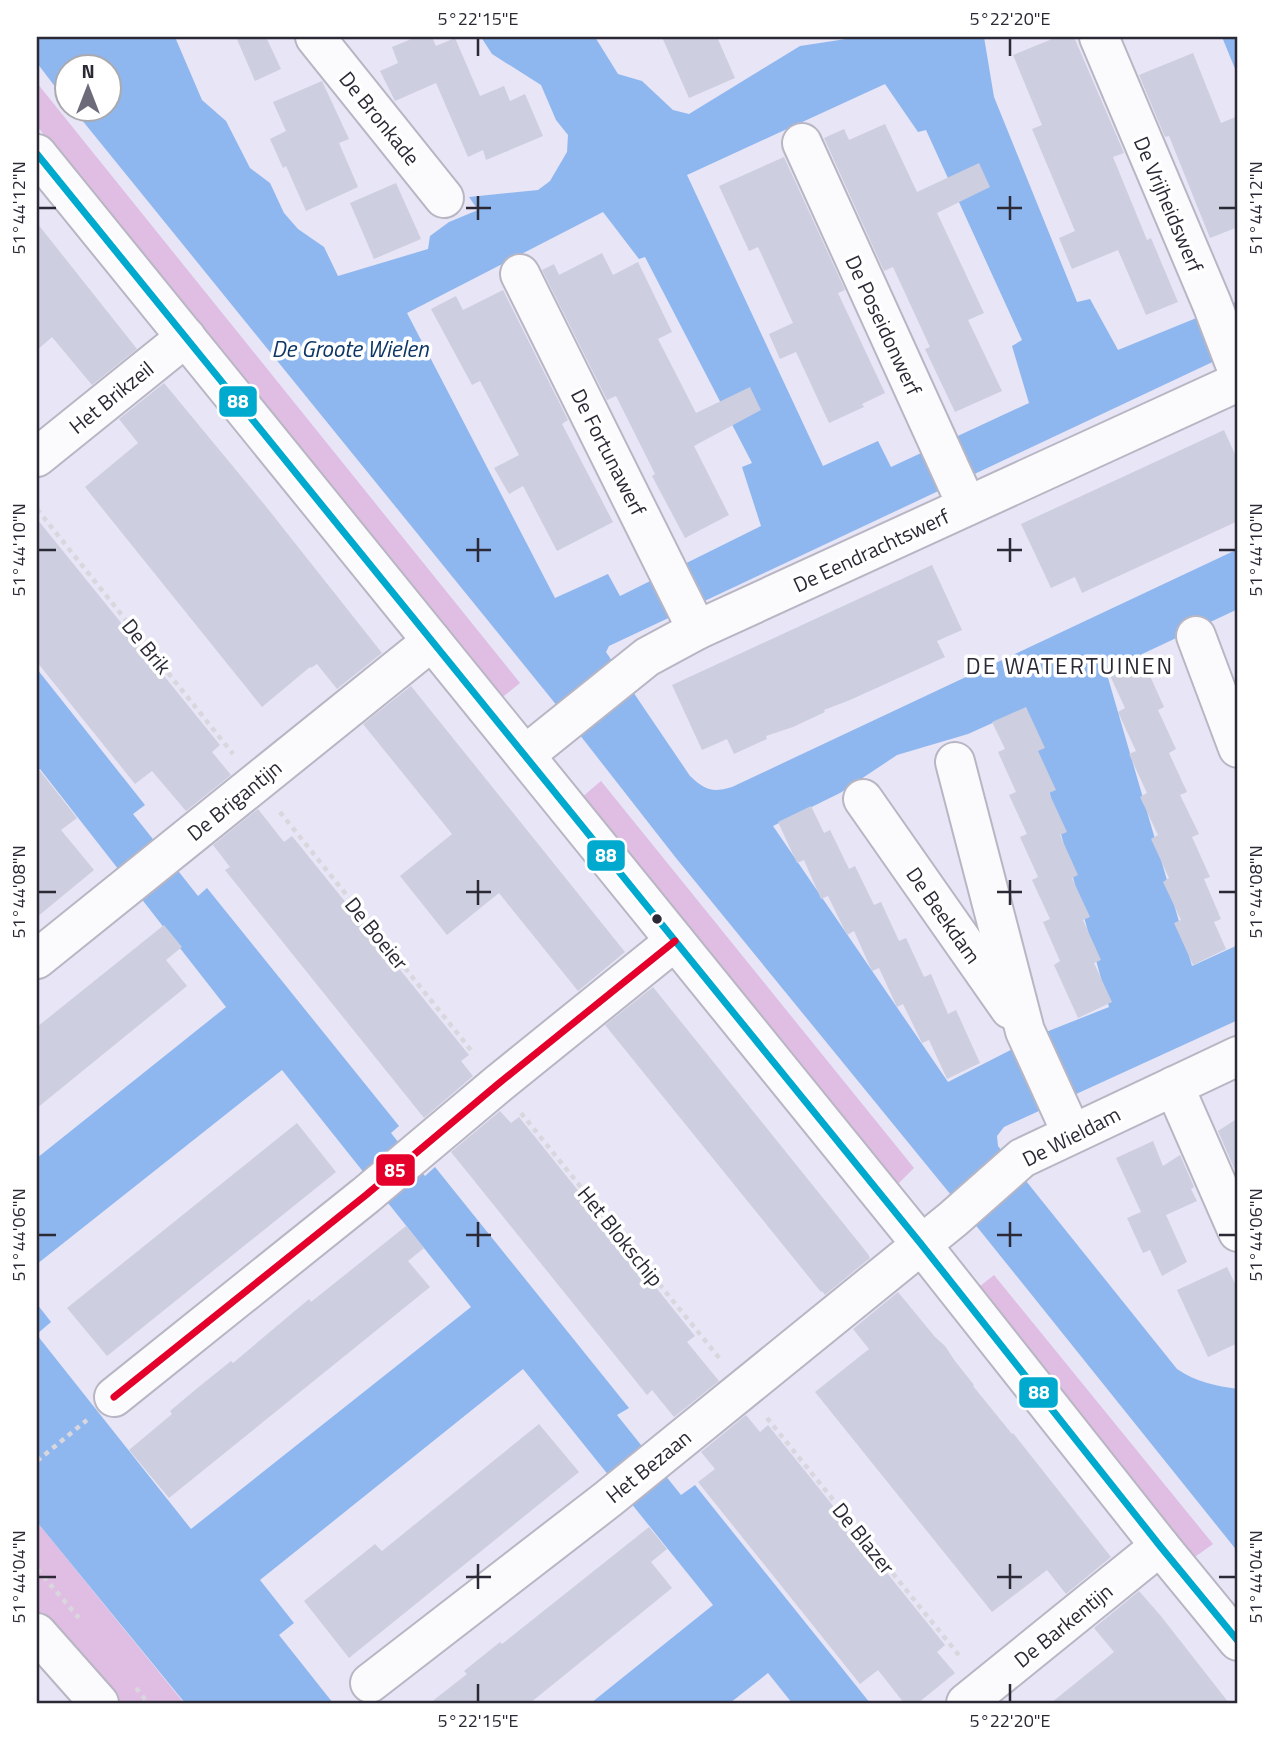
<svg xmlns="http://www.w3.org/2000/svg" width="1275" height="1740" viewBox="0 0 1275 1740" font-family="'Titillium Web',sans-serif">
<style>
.green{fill:#e0bde3}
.water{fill:#8fb7ef;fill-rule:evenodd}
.building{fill:#cdcedf}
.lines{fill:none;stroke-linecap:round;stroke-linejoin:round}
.minor-casing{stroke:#b8b6c3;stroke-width:42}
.path{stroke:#d9d7dd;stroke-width:4.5;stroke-dasharray:5 5;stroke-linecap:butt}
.minor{stroke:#fbfbfe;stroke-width:38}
.bus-1-casing{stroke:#fff;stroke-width:12}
.bus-2-casing{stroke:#fff;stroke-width:12}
.bus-1{stroke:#00a9ce;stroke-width:7}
.bus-2{stroke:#e4002b;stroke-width:7}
.ticks{fill:none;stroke:#2b2935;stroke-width:2.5}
.bus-dot{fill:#2b2935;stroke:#fff;stroke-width:2.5}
.labels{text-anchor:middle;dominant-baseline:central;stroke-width:7;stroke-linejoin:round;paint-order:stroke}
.street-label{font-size:21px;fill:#2b2935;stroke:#fff}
.water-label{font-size:23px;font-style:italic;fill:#0e3665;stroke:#fff}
.neighbourhood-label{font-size:23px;letter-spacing:2px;fill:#2b2935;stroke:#fff}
.line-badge{stroke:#fff;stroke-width:2.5}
.badge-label{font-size:19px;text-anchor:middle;font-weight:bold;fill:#fff}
.neatline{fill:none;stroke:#2b2935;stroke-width:2.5}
.ticks-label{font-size:18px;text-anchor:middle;fill:#2b2935}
</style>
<rect width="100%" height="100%" fill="#e7e5f6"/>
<g class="green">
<path d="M 37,83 L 520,683 L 499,700 L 37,126 Z"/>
<path d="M 601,781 L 914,1168 L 896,1186 L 581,798 Z"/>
<path d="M 994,1275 L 1213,1544 L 1192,1559 L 974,1291 Z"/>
<path d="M 37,1522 L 184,1703 L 110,1703 L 37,1612 Z"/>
</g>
<g class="water">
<path d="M 37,37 L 175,37 L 202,100 L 226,121 L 250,168 L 270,183 L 284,213 L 298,229 L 324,247 L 338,276 L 428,249 L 430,236 L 449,222 L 478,210 L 469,197 L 538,190 L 550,181 L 567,152 L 568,135 L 556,120 L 541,85 L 492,54 L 481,37 L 595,37 L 618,74 L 642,81 L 673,110 L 689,114 L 800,46 L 859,37 L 984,37 L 994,97 L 1077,302 L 1090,299 L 1118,350 L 1238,301 L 1238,350 L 609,646 L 606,652 L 690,776 C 705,790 712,793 732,787 L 1238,549 L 1238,609 L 1106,671 L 1192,966 L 1238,945 L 1238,1020 L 1004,1127 L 997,1136 L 998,1146 L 1177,1369 C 1196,1382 1216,1386 1238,1389 L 1238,1552 L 982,1233 L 676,858 L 558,707 L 73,109 L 108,108 L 108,66 L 66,66 L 66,101 L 37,63 ZM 885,84 L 918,132 L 926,130 L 1022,340 L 1012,346 L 1029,403 L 891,467 L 878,441 L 823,466 L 687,175 ZM 603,212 L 639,259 L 645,257 L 752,463 L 742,467 L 761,526 L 620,596 L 608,574 L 555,598 L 407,313 ZM 1026,708 L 1109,1007 L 1046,1032 L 948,1082 L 773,826 L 840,793 L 897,755 L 968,734 Z"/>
<path d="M 1222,37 L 1238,37 L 1238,76 Z"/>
<path d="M 37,669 L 145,805 L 133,814 L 198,896 L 207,888 L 399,1126 L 391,1133 L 425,1176 L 435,1167 L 629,1408 L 617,1415 L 681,1495 L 695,1485 L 870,1703 L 792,1703 L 768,1673 L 730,1703 L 591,1703 L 713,1605 L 523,1369 L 260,1580 L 294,1623 L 279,1635 L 333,1703 L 185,1703 L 37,1522 L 37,1335 L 191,1529 L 471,1307 L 282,1070 L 37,1264 L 37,1158 L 226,1007 L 40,769 L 37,770 Z"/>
<path d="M 37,1304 L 51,1322 L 37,1334 Z"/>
</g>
<g class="building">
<path d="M 236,37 L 266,37 L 281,69 L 255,81 Z"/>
<path d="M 416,37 L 432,37 L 436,46 L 455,38 L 480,96 L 504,86 L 510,101 L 525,94 L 543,136 L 486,160 L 483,150 L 468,157 L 436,83 L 395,101 L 380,71 L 398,63 L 392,47 Z"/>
<path d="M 662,37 L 717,37 L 735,78 L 689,98 Z"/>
<path d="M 1057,37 L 1074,37 L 1124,153 L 1113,157 L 1147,240 L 1151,238 L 1178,302 L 1146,315 L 1118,250 L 1072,269 L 1059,238 L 1075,231 L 1032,129 L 1042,125 L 1013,55 Z"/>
<path d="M 1193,53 L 1221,123 L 1238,116 L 1238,227 L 1210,238 L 1169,136 L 1165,137 L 1139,75 Z"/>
<path d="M 322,81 L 349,139 L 339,143 L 358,187 L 306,211 L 286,166 L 283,168 L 270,139 L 286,131 L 273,102 Z"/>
<path d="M 885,124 L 917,192 L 979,163 L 990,187 L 937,213 L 984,313 L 968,320 L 1002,391 L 955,412 L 925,349 L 930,347 L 893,267 L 884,271 L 824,138 L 844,129 L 849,140 Z"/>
<path d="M 784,157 L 845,290 L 838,293 L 885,393 L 862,404 L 864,407 L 829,423 L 796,352 L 780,359 L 769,334 L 793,323 L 758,247 L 749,251 L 719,186 Z"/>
<path d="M 396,183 L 421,239 L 374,259 L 350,203 Z"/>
<path d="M 37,223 L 137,349 L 92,385 L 52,337 L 37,350 Z"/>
<path d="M 602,253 L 613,275 L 638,262 L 672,332 L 658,339 L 696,413 L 750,387 L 761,410 L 694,446 L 729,515 L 685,538 L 652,476 L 655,474 L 616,396 L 607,400 L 542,270 L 554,264 L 559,275 Z"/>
<path d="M 503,290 L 568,420 L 562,424 L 613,522 L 557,551 L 523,486 L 509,494 L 494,468 L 519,455 L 480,381 L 472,385 L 431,309 L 456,296 L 463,310 Z"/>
<path d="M 164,383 L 264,504 L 382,653 L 337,689 L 317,664 L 311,668 L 310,667 L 262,707 L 85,487 L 138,443 L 119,419 Z"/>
<path d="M 1224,430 L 1238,461 L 1238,521 L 1082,593 L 1075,577 L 1051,588 L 1021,524 Z"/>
<path d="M 37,519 L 220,745 L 212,752 L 231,775 L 186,811 L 152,771 L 135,784 L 37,662 Z"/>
<path d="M 932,565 L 962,630 L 937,641 L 945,657 L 850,700 L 824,710 L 825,712 L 793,727 L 766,736 L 767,739 L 734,754 L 727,739 L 702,750 L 672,685 Z"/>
<path d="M 1140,654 L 1164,707 L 1158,710 L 1176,749 L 1169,753 L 1187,792 L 1180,795 L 1199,834 L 1192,837 L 1210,877 L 1204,879 L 1221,919 L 1214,922 L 1226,949 L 1193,965 L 1174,923 L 1181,920 L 1163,882 L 1169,878 L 1151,839 L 1158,835 L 1140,797 L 1147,793 L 1129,754 L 1136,751 L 1118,712 L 1125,708 L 1107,669 Z"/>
<path d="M 411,686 L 625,952 L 578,991 L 499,893 L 447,935 L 400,876 L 452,834 L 363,724 Z"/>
<path d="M 1026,707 L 1045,748 L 1038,751 L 1056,790 L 1049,793 L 1067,832 L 1060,835 L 1078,875 L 1072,878 L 1090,917 L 1083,920 L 1101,960 L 1094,963 L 1112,1002 L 1078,1018 L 1054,965 L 1060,961 L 1043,922 L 1050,919 L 1032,880 L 1038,877 L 1020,837 L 1027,834 L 1009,795 L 1016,792 L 998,752 L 1005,749 L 992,722 Z"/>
<path d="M 37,767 L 77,818 L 61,830 L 94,870 L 37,917 Z"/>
<path d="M 811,806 L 824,833 L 830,830 L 849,869 L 855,866 L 874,905 L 881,902 L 899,941 L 906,938 L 924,977 L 931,974 L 948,1014 L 956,1010 L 980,1063 L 947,1079 L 929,1040 L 922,1043 L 903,1004 L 897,1007 L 879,968 L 872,971 L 854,931 L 847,935 L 828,896 L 821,899 L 804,860 L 797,863 L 778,822 Z"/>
<path d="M 258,809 L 284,842 L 292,836 L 469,1055 L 461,1061 L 473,1076 L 424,1118 L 225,870 L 230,867 L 213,845 Z"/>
<path d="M 164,925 L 182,947 L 166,960 L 187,986 L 37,1108 L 37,1027 Z"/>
<path d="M 653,987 L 868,1254 L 870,1258 L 825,1295 L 822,1291 L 821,1292 L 605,1025 Z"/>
<path d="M 500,1111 L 511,1123 L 519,1117 L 695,1336 L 687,1342 L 719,1381 L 674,1417 L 652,1390 L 647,1395 L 451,1152 Z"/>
<path d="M 1238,1118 L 1238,1166 L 1234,1168 L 1218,1131 Z"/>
<path d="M 297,1123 L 336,1172 L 107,1356 L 67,1308 Z"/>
<path d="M 1153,1141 L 1163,1166 L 1180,1155 L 1194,1187 L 1191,1189 L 1197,1201 L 1166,1215 L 1187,1262 L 1162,1276 L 1150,1250 L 1143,1253 L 1127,1218 L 1141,1212 L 1116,1158 Z"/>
<path d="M 406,1226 L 424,1248 L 408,1261 L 430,1287 L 169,1498 L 129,1450 L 172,1414 L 170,1411 L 195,1390 L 231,1361 L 233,1363 L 309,1299 L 311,1302 Z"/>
<path d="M 1227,1267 L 1238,1290 L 1238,1343 L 1208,1357 L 1177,1290 Z"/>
<path d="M 898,1292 L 935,1337 L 945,1346 L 955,1361 L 974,1385 L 973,1386 L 1012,1434 L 1013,1433 L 1111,1557 L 1066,1594 L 1047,1570 L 992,1612 L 815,1392 L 869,1349 L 853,1329 Z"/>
<path d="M 746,1415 L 760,1432 L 768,1425 L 945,1645 L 937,1652 L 955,1673 L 918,1703 L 904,1703 L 878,1670 L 860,1684 L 698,1482 L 715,1469 L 701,1452 Z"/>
<path d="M 539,1424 L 579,1472 L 349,1658 L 304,1601 L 375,1544 L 382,1551 Z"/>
<path d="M 649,1527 L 667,1549 L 651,1562 L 672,1588 L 619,1631 L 530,1703 L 430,1703 L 467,1674 L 464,1671 L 500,1642 L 502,1644 Z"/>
<path d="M 1139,1591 L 1160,1615 L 1229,1703 L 1051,1703 L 1114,1652 L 1094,1628 Z"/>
</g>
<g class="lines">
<g class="minor-casing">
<g id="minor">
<path d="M 315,37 L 444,198"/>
<path d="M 1099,37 L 1212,304 L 1238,372"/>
<path d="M 802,143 L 967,506"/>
<path d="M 37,154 L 921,1244 L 1160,1546 L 1238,1641"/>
<path d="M 520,274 L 697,630"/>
<path d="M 37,457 L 186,337"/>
<path d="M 1196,636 L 1238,748"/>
<path d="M 525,755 L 647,657 L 697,630 L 1238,382"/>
<path d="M 955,762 L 1025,1031 L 1072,1134"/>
<path d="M 863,799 L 1010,1009"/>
<path d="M 37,959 L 432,641"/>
<path d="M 1174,1086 L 1238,1232"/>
<path d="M 114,1397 L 366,1195 L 498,1084 L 675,941"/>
<path d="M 37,1633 L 99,1703"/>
<path d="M 370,1683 L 608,1499 L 672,1447 L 953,1219 L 1022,1158 L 1238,1056"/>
<path d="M 966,1703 L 1160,1546"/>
</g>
</g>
<g class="path">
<path d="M 37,509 L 233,754"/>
<path d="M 280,812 L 474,1054"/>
<path d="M 521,1113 L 720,1359"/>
<path d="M 767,1418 L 962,1659"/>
<path d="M 37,1461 L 87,1420"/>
<path d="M 37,1569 L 79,1618"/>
<path d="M 136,1688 L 148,1703"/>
</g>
<use href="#minor" class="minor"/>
<g class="bus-1-casing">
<path id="bus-1" d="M 37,154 L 921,1244 L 1160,1546 L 1238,1641"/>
</g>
<g class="bus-2-casing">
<path id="bus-2" d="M 114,1397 L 366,1195 L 498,1084 L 675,941"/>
</g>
<use href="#bus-1" class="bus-1"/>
<use href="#bus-2" class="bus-2"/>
</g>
<path class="ticks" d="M 478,38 L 478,56M 1010,38 L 1010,56M 478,196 L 478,220M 1010,196 L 1010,220M 38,208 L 56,208M 466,208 L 491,208M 997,208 L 1022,208M 1219,208 L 1236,208M 478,538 L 478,562M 1010,538 L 1010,562M 38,550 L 56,550M 466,550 L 491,550M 997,550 L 1022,550M 1219,550 L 1236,550M 478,880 L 478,905M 1010,880 L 1010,905M 38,892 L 56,892M 466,892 L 491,892M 997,892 L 1022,892M 1219,892 L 1236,892M 478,1222 L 478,1247M 1010,1222 L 1010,1247M 38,1235 L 56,1235M 466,1235 L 491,1235M 997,1235 L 1022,1235M 1219,1235 L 1236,1235M 478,1564 L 478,1589M 1010,1564 L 1010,1589M 38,1577 L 56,1577M 466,1577 L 491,1577M 997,1577 L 1022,1577M 1219,1577 L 1236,1577M 478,1684 L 478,1702M 1010,1684 L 1010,1702"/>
<circle class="bus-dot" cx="657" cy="919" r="6"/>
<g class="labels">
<g class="street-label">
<text transform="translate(380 118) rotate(51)">De Bronkade</text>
<text transform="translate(1169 204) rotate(67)">De Vrijheidswerf</text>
<text transform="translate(884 325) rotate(65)">De Poseidonwerf</text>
<text transform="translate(111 397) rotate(-39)">Het Brikzeil</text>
<text transform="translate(609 452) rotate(63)">De Fortunawerf</text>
<text transform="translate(871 550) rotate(-25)">De Eendrachtswerf</text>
<text transform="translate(147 646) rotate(51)">De Brik</text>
<text transform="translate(234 800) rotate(-39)">De Brigantijn</text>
<text transform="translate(944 915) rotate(55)">De Beekdam</text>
<text transform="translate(377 933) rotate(51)">De Boeier</text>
<text transform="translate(1071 1136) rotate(-27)">De Wieldam</text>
<text transform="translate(621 1236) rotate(51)">Het Blokschip</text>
<text transform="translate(648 1466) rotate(-39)">Het Bezaan</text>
<text transform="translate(864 1538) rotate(51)">De Blazer</text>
<text transform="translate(1063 1625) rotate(-39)">De Barkentijn</text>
</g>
<g class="water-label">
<text x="350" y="348">De Groote Wielen</text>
</g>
<g class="neighbourhood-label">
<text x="1070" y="665">DE WATERTUINEN</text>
</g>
</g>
<g class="line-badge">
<rect x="218" y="385" width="40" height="33" rx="7" fill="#00a9ce"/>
<rect x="586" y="839" width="40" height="33" rx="7" fill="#00a9ce"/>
<rect x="375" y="1153" width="41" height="34" rx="7" fill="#e4002b"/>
<rect x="1018" y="1376" width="41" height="33" rx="7" fill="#00a9ce"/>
</g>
<g class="badge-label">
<text x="238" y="408">88</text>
<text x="606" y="862">88</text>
<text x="395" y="1177">85</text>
<text x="1039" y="1399">88</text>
</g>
<rect width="1275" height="1740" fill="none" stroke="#ffffff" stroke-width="77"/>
<g transform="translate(88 88)"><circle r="33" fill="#ffffff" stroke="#aaa9ae" stroke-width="2"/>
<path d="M0-5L12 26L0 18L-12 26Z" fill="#6d6b79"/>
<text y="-10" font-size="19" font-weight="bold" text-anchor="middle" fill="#2b2935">N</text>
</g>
<rect x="38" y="38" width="1198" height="1664" class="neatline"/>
<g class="ticks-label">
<text x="478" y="25">5°22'15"E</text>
<text x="1010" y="25">5°22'20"E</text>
<text transform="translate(19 208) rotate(-90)" y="6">51°44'12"N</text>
<text transform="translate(1256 208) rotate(-90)" y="6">51°44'12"N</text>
<text transform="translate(19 550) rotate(-90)" y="6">51°44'10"N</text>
<text transform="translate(1256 550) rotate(-90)" y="6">51°44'10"N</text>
<text transform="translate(19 892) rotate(-90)" y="6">51°44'08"N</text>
<text transform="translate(1256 892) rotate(-90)" y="6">51°44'08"N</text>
<text transform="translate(19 1235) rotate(-90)" y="6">51°44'06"N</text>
<text transform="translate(1256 1235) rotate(-90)" y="6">51°44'06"N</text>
<text transform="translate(19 1577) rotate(-90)" y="6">51°44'04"N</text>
<text transform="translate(1256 1577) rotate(-90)" y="6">51°44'04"N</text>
<text x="478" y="1727">5°22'15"E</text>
<text x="1010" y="1727">5°22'20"E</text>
</g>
</svg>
